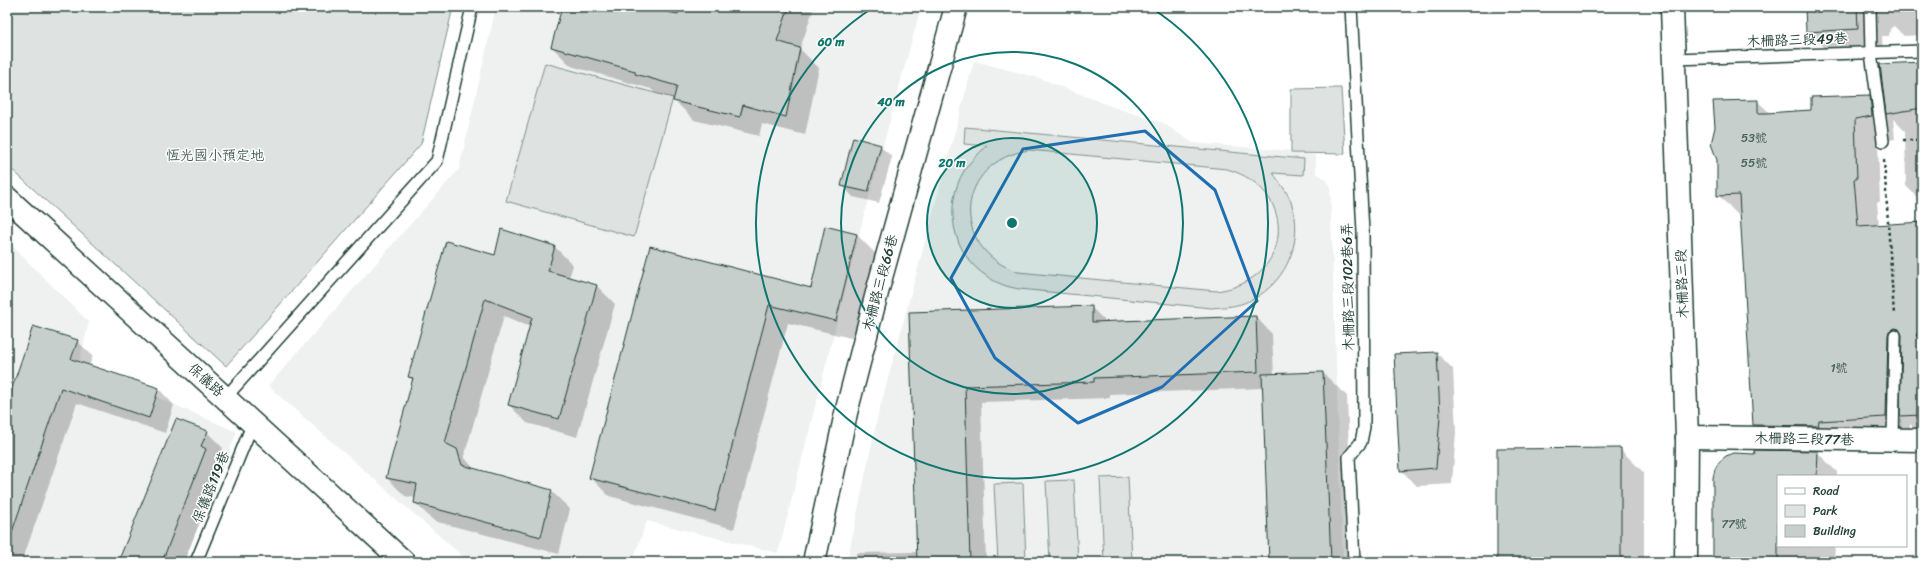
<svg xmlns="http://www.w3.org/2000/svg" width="1929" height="569" viewBox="0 0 1929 569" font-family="Sriracha,'LXGW WenKai TC',sans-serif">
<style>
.built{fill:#eef1f0}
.green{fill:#dee3e2;stroke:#7e908b;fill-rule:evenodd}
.shadow{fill:#0003}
.building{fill:#c7cfcc;stroke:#1f3d34}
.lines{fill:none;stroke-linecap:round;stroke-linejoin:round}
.service-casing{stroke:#1f3d34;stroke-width:14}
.minor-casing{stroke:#1f3d34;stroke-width:25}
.tertiary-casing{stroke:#1f3d34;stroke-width:25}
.path{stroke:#1f3d34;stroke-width:2.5;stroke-dasharray:3 3;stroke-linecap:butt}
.service{stroke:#fff;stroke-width:11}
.minor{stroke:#fff;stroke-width:22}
.tertiary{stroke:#fff;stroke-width:22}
.marked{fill:none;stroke:#1f6fb2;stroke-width:3;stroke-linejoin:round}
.ring{fill:none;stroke:#0f766e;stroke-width:2}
.labels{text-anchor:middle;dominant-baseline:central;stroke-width:3;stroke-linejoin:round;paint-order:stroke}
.number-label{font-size:12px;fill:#49625a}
.street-label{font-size:14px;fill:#1f3d34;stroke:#fff}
.park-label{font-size:14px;fill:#455e57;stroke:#fff}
.centre{fill:#0f766e;stroke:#fff;stroke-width:2}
.ring-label{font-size:12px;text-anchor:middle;font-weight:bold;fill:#0f766e;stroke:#fff;stroke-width:3;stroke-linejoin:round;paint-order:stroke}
</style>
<rect width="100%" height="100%" fill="#fff"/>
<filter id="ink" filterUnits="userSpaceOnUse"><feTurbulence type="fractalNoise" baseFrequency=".025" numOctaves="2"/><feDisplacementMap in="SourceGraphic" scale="8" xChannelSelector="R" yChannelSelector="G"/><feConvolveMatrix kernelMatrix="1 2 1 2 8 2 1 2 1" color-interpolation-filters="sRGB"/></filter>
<g filter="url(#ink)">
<g class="built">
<path d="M 496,7 L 921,7 L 863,219 L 778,553 L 647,521 L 632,562 L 469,562 L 268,386 L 459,169 Z"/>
<path d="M 974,61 L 1039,78 L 1113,107 L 1163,123 L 1193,143 L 1292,151 L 1292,153 L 1316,155 L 1316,173 L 1324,178 L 1330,187 L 1343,562 L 847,562 L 877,419 Z"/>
<path d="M 7,241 L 89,322 L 79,363 L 237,432 L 184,562 L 7,562 Z"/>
</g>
<g class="green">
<path d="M 7,7 L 453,7 L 421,144 L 226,366 L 7,165 Z"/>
<path d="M 545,63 L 673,98 L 634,237 L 506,201 Z"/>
<path d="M 1341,88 L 1345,154 L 1291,153 L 1291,89 Z"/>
<path d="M 965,127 L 1304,159 L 1303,175 L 1273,173 C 1279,182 1287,191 1291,202 C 1306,241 1284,289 1244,303 C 1233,307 1222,307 1211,308 L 1019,289 C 1008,287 998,284 988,277 C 952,255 943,206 964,171 C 970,161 978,154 987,146 L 964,144 ZM 1029,150 L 1227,169 C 1301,190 1293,282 1216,291 L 1018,272 C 948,248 956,161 1029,150 Z"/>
<path d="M 1128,477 L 1132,562 L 1104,562 L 1100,478 Z"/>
<path d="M 1074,480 L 1078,562 L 1050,562 L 1046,481 Z"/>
<path d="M 1023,483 L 1026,562 L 998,562 L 994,484 Z"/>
</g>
<g class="shadow">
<path d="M 563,7 L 642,7 L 642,8 L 679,16 L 681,7 L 814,7 L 800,49 L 819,68 L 805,135 L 762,124 L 759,136 L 694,120 L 674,100 L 675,99 L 655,93 L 651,89 L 571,66 L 552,47 Z"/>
<path d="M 1806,7 L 1922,7 L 1922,35 L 1904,36 L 1894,26 L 1890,29 L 1889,36 L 1882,36 L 1883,55 L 1833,57 L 1807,31 Z"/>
<path d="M 1922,63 L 1922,202 L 1906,186 L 1905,131 L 1893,119 L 1895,139 L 1878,142 L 1880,202 L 1877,202 L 1879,226 L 1922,223 L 1922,437 L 1910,424 L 1910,440 L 1777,448 L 1754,425 L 1742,219 L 1718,195 L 1757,101 L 1770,113 L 1813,111 L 1869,96 L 1887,114 L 1881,65 Z"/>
<path d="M 880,146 L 892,157 L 879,203 L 853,197 L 842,185 Z"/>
<path d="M 857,235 L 876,254 L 855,339 L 788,323 L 734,529 L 609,496 L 590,477 L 650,247 L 811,289 Z"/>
<path d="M 555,247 L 573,265 L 569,278 L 597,286 L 615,304 L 577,437 L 527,423 L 509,405 L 530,327 L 504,316 L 464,457 L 475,470 L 551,491 L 570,509 L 559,554 L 434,521 L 415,503 L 416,498 L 405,496 L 387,478 L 413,381 L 409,377 L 496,257 Z"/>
<path d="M 1091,307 L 1107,323 L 1256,317 L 1272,334 L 1274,375 L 1323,373 L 1347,396 L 1353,562 L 1270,562 L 1263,388 L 1110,394 L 1110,398 L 981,402 L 986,562 L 856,562 L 856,553 L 917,552 L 910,313 Z"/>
<path d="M 77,341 L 93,356 L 89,366 L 159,389 L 174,405 L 165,433 L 77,403 L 22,562 L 7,562 L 7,406 Z"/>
<path d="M 1437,353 L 1453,369 L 1456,432 L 1452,484 L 1417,486 L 1401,470 Z"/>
<path d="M 207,432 L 223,448 L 217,461 L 222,466 L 184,562 L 119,562 Z"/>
<path d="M 1620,449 L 1644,473 L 1644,562 L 1500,562 L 1498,560 Z"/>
<path d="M 1817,452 L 1837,472 L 1837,476 L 1778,476 L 1778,546 L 1835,546 L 1834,562 L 1714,562 L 1756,455 Z"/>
</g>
<g class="building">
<path d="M 562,7 L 640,7 L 678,14 L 680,7 L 789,7 L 777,41 L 800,48 L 786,117 L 743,105 L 740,117 L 673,101 L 677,86 L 635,74 L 635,71 L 551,47 Z"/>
<path d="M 1805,7 L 1857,7 L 1858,29 L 1806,32 Z"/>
<path d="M 1922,62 L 1922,108 L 1886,114 L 1880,64 Z"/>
<path d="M 1870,95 L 1872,116 L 1855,119 L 1857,179 L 1854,179 L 1858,226 L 1922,222 L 1922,415 L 1900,416 L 1902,335 L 1899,329 L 1895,328 L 1889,331 L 1888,335 L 1886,417 L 1819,421 L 1818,426 L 1753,425 L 1739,195 L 1717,196 L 1717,160 L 1711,144 L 1715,127 L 1713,101 L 1758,100 L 1758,113 L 1766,113 L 1811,110 L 1811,97 Z"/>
<path d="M 853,137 L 881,145 L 868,192 L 841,186 Z"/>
<path d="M 825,226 L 857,234 L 836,321 L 769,305 L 715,511 L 589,478 L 650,246 L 811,288 Z"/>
<path d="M 501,229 L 555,246 L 548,271 L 597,285 L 559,419 L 508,405 L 532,317 L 485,299 L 445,443 L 457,449 L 462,465 L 552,490 L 541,537 L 414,503 L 417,484 L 386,478 L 413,378 L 408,377 L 446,241 L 495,255 Z"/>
<path d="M 1092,306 L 1092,322 L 1256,316 L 1258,372 L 1094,378 L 1094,382 L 965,386 L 970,562 L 917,562 L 909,312 Z"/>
<path d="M 33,326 L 78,340 L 71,359 L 159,388 L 149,418 L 61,388 L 11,535 L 7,534 L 7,403 Z"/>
<path d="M 1437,352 L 1440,416 L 1436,468 L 1400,471 L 1394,354 Z"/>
<path d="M 1323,372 L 1331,562 L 1269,562 L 1262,374 Z"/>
<path d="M 176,419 L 208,431 L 201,446 L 206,449 L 162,562 L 118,562 Z"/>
<path d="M 1621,448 L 1621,560 L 1497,561 L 1497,449 Z"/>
<path d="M 1754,450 L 1818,451 L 1817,476 L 1778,476 L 1778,562 L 1713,562 L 1713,478 L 1715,469 L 1719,462 L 1726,456 L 1734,453 L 1755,454 Z"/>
</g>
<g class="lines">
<g class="service-casing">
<g id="service">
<path d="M 1351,7 L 1363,232 L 1364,427 L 1361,442 L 1349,457 L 1354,562"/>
<path d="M 1870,7 L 1871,53 L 1883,141"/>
<path d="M 1674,59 L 1922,51"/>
<path d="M 225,398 L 437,161 L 472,7"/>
<path d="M 1893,440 L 1895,335"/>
<path d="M 196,562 L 253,423"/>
</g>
</g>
<g class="minor-casing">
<path id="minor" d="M 1687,437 L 1922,440"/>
</g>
<g class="tertiary-casing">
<g id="tertiary">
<path d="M 1672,7 L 1687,437 L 1686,562"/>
<path d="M 7,198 L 404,562"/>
<path d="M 814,562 L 846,413 L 879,285 L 956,7"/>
</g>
</g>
<g class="path">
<path d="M 1903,140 L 1922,140"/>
<path d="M 1884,160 L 1894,315"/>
<path d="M 1916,335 L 1922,335"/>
</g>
<use href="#service" class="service"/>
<use href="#minor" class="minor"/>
<use href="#tertiary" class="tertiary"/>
</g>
</g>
<path class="marked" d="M 1145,131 L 1215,190 L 1257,301 L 1162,387 L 1078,423 L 995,358 L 951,278 L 1023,149 Z"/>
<circle cx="1012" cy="223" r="85" fill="#0f766e" fill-opacity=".12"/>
<g class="ring">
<circle cx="1012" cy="223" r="85"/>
<circle cx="1012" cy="223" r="171"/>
<path d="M1150 7A256 256 0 1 1 874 7"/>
</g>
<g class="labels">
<g class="number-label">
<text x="1754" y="138">53號</text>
<text x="1754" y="163">55號</text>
<text x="1839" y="368">1號</text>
<text x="1734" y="524">77號</text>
</g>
<g class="street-label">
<text transform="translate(1797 40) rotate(-2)">木柵路三段49巷</text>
<text transform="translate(880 283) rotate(-75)">木柵路三段66巷</text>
<text transform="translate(1682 284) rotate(-92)">木柵路三段</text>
<text transform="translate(1348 287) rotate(-91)">木柵路三段102巷6弄</text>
<text transform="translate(206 380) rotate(42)">保儀路</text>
<text transform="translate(1804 439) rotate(1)">木柵路三段77巷</text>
<text transform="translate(211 487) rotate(-68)">保儀路119巷</text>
</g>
<g class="park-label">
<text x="215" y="155">恆光國小預定地</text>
</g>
</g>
<circle cx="1012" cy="223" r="6" class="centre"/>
<g class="ring-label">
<text x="831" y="46">60 m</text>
<text x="891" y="106">40 m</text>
<text x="952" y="167">20 m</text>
</g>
<rect width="1929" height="569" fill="none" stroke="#fff" stroke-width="24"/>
<rect x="12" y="12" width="1905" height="545" fill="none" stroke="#1f3d34" stroke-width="1.5" filter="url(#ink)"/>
<rect x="1777" y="475" width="130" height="72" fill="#ffffff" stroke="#a5b1ae"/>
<rect x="1785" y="488" width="20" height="6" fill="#ffffff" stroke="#a5b1ae"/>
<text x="1813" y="495" font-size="12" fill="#1f3d34">Road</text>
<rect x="1785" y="505" width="20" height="12" fill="#dee3e2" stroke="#a5b1ae"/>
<text x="1813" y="515" font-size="12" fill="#1f3d34">Park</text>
<rect x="1785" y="525" width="20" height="12" fill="#c7cfcc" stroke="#a5b1ae"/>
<text x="1813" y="535" font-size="12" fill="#1f3d34">Building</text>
</svg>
